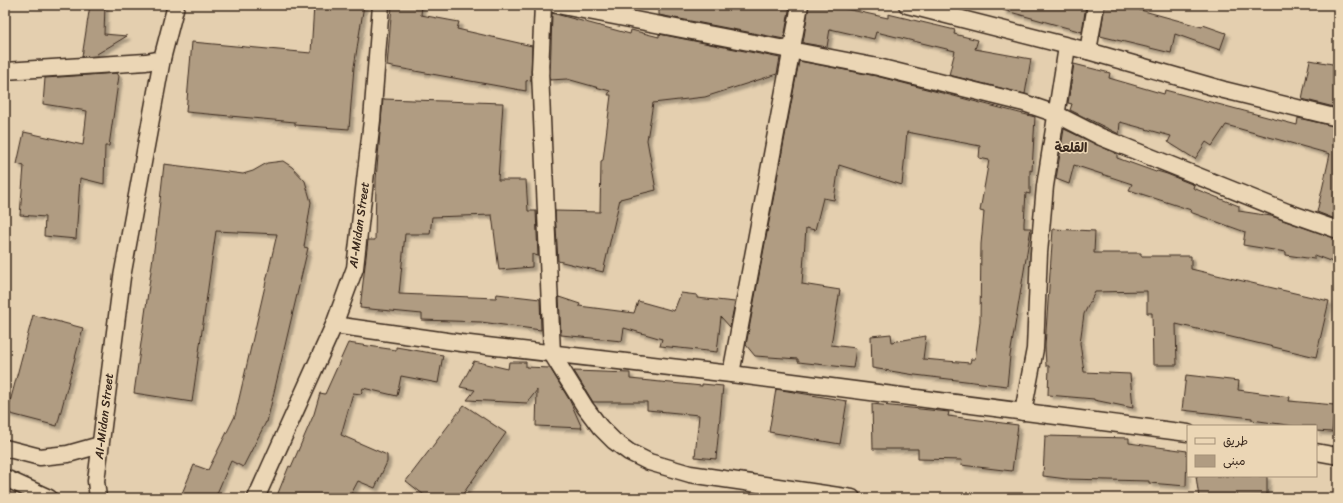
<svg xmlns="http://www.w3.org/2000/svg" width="1343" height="503" viewBox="0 0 1343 503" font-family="Sriracha,'Playpen Sans Arabic',sans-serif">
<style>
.building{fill:#b09c82;stroke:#3b2a1e;filter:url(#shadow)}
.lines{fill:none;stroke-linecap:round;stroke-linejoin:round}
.minor-casing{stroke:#3b2a1e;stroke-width:19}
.minor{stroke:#ebd6b5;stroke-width:16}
.labels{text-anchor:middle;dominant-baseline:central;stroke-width:3;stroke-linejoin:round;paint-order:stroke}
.street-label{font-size:12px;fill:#3b2a1e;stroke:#ebd6b5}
.neighbourhood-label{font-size:13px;font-weight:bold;fill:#3b2a1e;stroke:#ebd6b5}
</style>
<defs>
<filter id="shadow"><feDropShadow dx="3.5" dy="3.5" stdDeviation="1" flood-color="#0004"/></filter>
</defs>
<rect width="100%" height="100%" fill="#e4cfaf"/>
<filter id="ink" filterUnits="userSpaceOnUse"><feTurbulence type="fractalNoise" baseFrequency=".025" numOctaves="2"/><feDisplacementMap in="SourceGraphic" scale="8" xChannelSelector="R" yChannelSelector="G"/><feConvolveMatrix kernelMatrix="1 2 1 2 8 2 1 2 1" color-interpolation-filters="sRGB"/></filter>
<g filter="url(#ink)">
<g class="building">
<path d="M 90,5 L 105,5 L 104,34 L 127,36 L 97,54 L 98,56 L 82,57 Z"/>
<path d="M 314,5 L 364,5 L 354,67 L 349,129 L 295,125 L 295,122 L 186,112 L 192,42 L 311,53 Z"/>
<path d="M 392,5 L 422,5 L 421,15 L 459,22 L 457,29 L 532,46 L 531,80 L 526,81 L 526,91 L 387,66 Z"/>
<path d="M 659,5 L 790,5 L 784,39 L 659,15 Z"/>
<path d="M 809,5 L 828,5 L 888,18 L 888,14 L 955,30 L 954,34 L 978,40 L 975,49 L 1031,59 L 1025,94 L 949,75 L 955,51 L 876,32 L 874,39 L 830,29 L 827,47 L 803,43 Z"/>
<path d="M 1003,5 L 1086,5 L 1082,32 L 1003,10 Z"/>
<path d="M 1105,5 L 1133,8 L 1202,27 L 1203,25 L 1226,33 L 1220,50 L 1175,34 L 1171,53 L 1100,36 Z"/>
<path d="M 552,13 L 630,34 L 631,30 L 659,37 L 659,34 L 780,58 L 777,74 L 705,97 L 653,103 L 647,140 L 656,190 L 620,199 L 603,272 L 558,261 L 555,211 L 600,212 L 601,161 L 603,160 L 611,95 L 608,95 L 610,91 L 567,79 L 550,80 Z"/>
<path d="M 1310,60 L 1338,65 L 1338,108 L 1302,99 Z"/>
<path d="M 799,61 L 876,76 L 1035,117 L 1032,171 L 1030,170 L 1030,194 L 1026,193 L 1024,223 L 1024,228 L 1031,228 L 1010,356 L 1007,386 L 915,375 L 872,368 L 871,336 L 891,334 L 892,342 L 926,336 L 923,359 L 970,363 L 971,359 L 975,359 L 980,322 L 981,244 L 984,212 L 980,211 L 989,160 L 979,158 L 980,146 L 907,132 L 902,185 L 839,165 L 834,200 L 823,198 L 815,230 L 806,228 L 802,284 L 840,290 L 831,345 L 856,348 L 853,368 L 798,362 L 798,359 L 755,356 L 746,345 Z"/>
<path d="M 1074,64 L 1110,73 L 1109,78 L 1164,94 L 1165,90 L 1297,125 L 1298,118 L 1338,127 L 1338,220 L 1317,212 L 1330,154 L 1226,125 L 1212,146 L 1206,142 L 1195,159 L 1168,142 L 1171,136 L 1120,122 L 1119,134 L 1070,110 L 1072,104 L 1068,103 Z"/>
<path d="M 117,73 L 119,76 L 109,146 L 105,146 L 104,184 L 80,178 L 76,239 L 44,236 L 45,217 L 20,215 L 24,166 L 17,164 L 24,132 L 83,145 L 87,111 L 43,104 L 45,78 Z"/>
<path d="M 383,99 L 503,103 L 498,180 L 526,180 L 528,211 L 536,211 L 538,256 L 532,254 L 532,267 L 499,270 L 492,215 L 432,217 L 430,234 L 405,234 L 399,294 L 496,298 L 497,294 L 540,299 L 541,330 L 481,322 L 422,320 L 422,314 L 360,308 L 368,240 L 375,240 L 376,179 Z"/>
<path d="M 1064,129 L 1117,154 L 1117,158 L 1156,172 L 1157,171 L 1167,174 L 1194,185 L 1193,188 L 1239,206 L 1239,211 L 1271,216 L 1338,239 L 1338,264 L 1314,255 L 1314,259 L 1286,255 L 1286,252 L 1243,245 L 1245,232 L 1190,212 L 1191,210 L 1129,190 L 1132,184 L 1074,165 L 1069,184 L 1056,179 Z"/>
<path d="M 283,161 L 292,167 L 305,181 L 311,202 L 304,247 L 308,248 L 267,422 L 266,422 L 243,467 L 231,461 L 215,498 L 180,498 L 194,465 L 208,470 L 235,416 L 277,234 L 216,231 L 192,402 L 134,393 L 157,228 L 164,164 L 243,174 L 253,171 L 267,163 Z"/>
<path d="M 1053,229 L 1095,231 L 1094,253 L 1141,253 L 1141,256 L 1191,256 L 1191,269 L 1329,301 L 1316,357 L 1176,324 L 1177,365 L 1153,365 L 1152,313 L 1147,313 L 1147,291 L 1095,292 L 1084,314 L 1080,343 L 1084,372 L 1130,374 L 1133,408 L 1094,400 L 1094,399 L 1048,395 L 1049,366 L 1046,366 L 1045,346 Z"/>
<path d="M 681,293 L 697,295 L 697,298 L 735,302 L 730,327 L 721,317 L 717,352 L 660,346 L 662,339 L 624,328 L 622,341 L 561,335 L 559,297 L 580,304 L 579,306 L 634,313 L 638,301 L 674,311 Z"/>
<path d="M 33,315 L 83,328 L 57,426 L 7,413 Z"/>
<path d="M 348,343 L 396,350 L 396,347 L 443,355 L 438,383 L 401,376 L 397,396 L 363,388 L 361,394 L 353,393 L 341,435 L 387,455 L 387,462 L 375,488 L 358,481 L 349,498 L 276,498 L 289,466 L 291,467 L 314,414 L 320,393 L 325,394 Z"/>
<path d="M 474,361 L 508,369 L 509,362 L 526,362 L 526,367 L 550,368 L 570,401 L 582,428 L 536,426 L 537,390 L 527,403 L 467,400 L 475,390 L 460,387 Z"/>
<path d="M 574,371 L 630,373 L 630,379 L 702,386 L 702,384 L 723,386 L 716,459 L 695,457 L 699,415 L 647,410 L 647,402 L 593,402 Z"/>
<path d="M 1186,375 L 1239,381 L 1238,390 L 1290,397 L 1289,401 L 1335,405 L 1332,432 L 1316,431 L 1316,426 L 1294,426 L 1252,420 L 1252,418 L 1182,410 Z"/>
<path d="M 776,389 L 847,401 L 840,444 L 769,432 Z"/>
<path d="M 872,404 L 949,412 L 948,416 L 1018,425 L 1012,471 L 961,465 L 962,460 L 918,459 L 918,449 L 873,449 Z"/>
<path d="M 464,405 L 506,433 L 460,498 L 428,498 L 406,481 Z"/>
<path d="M 1045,436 L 1129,438 L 1129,443 L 1187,451 L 1186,486 L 1149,483 L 1149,481 L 1067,479 L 1043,476 Z"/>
<path d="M 1196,476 L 1267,476 L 1267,496 L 1199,498 Z"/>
</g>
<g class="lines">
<g class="minor-casing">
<g id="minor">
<path d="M 543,5 L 540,71 L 552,354 L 585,407 L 600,427 L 614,441 L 629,452 L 649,462 L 690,474 L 852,498"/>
<path d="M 557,5 L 878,67 L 1024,103 L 1056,114 L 1101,137 L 1287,212 L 1338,230"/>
<path d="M 907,5 L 1088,51 L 1224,90 L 1338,118"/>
<path d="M 1088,51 L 1096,5"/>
<path d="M 5,71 L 146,62 L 162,59"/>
<path d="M 334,325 L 461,343 L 731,374 L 1188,433"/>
<path d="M 731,374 L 800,5"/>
<path d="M 1023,412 L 1035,349 L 1039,253 L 1045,186 L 1067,47"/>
<path d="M 5,448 L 40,457 L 68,454 L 100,445"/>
<path d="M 1316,452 L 1338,456"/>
<path d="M 5,478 L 49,498"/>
<path d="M 98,498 L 96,481 L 122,277 L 162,59 L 176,5"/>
<path d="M 256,498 L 334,325 L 355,268 L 372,120 L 381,5"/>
</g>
</g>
<use href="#minor" class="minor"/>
</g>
</g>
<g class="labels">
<g class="street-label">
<text transform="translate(359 225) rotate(-82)">AI-Midan Street</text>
<text transform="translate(104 416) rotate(-83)">AI-Midan Street</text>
</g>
<g class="neighbourhood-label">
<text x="1071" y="147">القلعة</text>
</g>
</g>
<rect width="1343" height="503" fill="none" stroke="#ebd6b5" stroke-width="20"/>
<rect x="10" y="10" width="1323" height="483" fill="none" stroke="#3b2a1e" stroke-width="1.5" filter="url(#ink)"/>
<rect x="1187" y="425" width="130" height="52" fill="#ebd6b5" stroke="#a59179"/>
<rect x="1195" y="438" width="20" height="6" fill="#ebd6b5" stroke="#a59179"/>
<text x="1223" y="445" font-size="12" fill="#3b2a1e">طريق</text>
<rect x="1195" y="455" width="20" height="12" fill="#b09c82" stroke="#a59179"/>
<text x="1223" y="465" font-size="12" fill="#3b2a1e">مبنى</text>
</svg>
